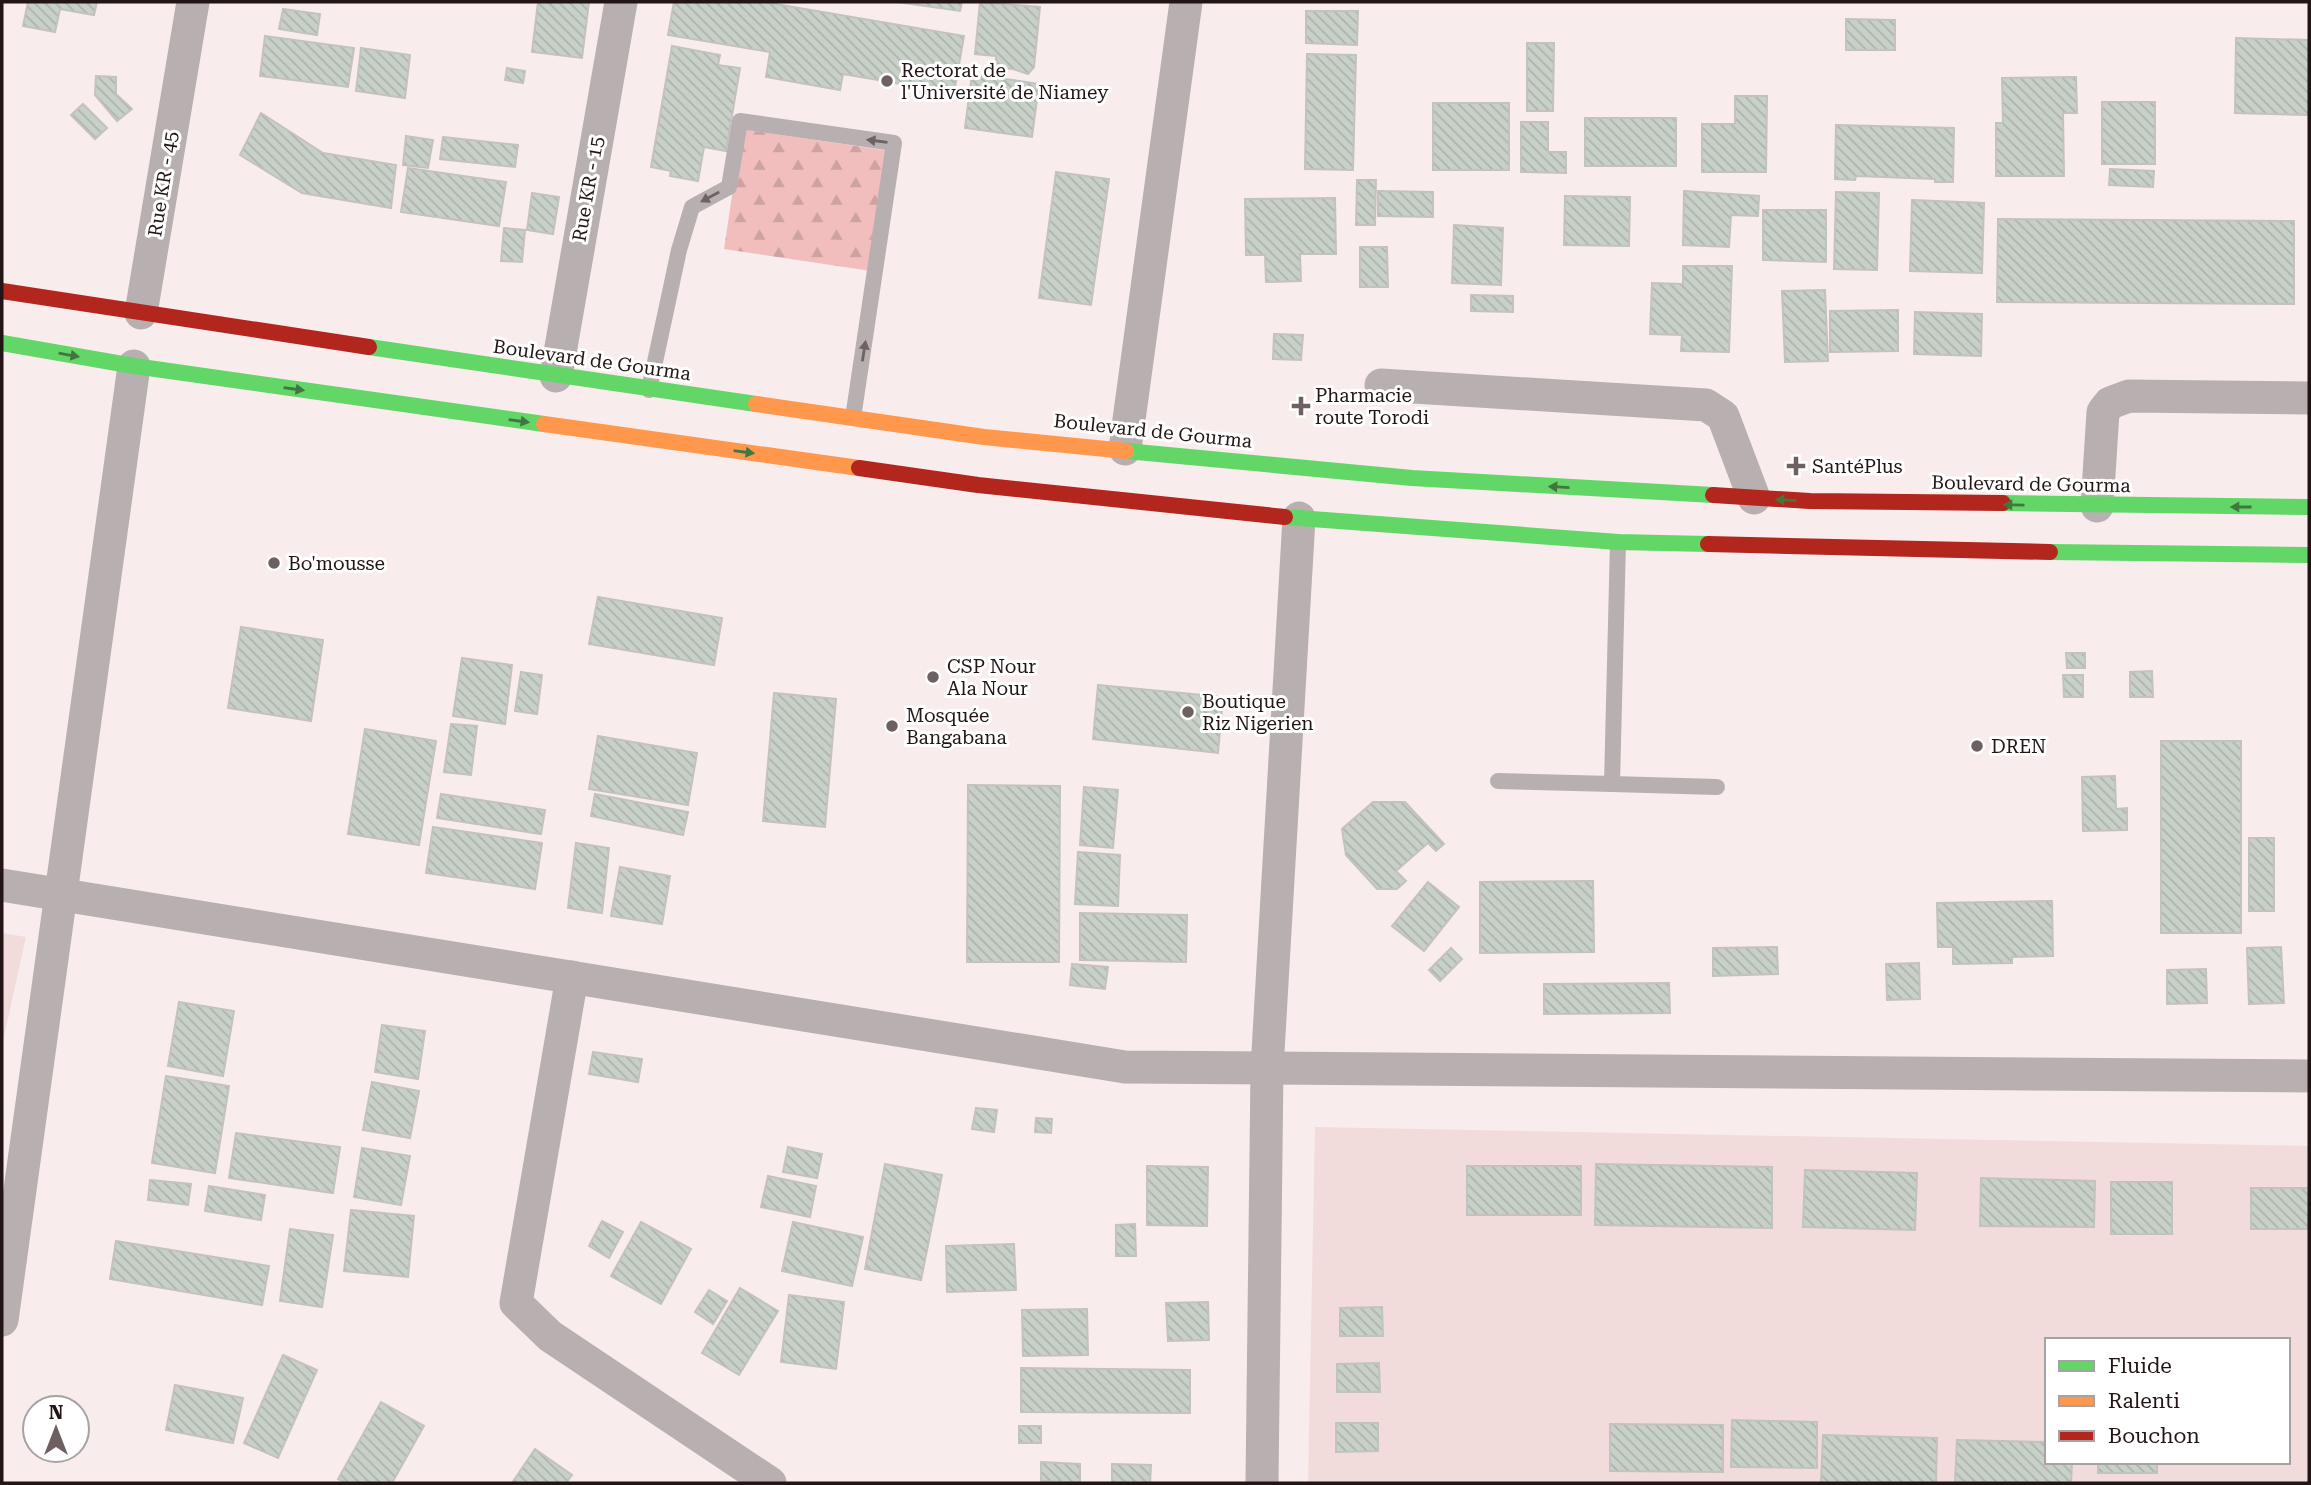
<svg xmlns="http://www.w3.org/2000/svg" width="2311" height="1485" viewBox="0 0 2311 1485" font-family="'Roboto Serif',serif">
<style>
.built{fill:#f1dcdb;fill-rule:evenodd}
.forest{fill:url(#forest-firs)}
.building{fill:url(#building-back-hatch);stroke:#c3c2be;stroke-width:2}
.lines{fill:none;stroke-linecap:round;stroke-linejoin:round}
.lane{stroke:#b8b0b0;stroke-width:16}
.street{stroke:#b8b0b0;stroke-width:33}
.fast{stroke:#63d668;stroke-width:16}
.slow{stroke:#ff974d;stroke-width:16}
.jam{stroke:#b3261e;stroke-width:16}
.oneway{fill:#6e6262}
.oneway2{fill:#43763e}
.poi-dot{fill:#6e6060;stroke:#fff;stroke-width:2.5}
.labels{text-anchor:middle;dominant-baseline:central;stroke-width:6;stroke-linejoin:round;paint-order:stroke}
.poi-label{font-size:19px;fill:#231515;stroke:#fff;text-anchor:start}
.street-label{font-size:19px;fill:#231515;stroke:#fff}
</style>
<defs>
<pattern id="forest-firs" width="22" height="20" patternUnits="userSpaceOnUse" patternTransform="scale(1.75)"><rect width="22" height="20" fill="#f1bebd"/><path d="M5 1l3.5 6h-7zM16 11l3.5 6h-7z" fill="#cea2a2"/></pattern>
<pattern id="building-back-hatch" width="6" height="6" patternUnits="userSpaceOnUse" patternTransform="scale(1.75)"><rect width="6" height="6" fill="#c8d1c8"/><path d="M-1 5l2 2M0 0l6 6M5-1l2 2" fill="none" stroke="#acb3ab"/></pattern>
</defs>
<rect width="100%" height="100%" fill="#f9ecec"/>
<g class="built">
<path d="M 2,933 L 26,937 L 2,1046 Z"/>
<path d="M 1315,1127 L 2309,1146 L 2309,1483 L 1308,1483 ZM 2047,1340 L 2288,1340 L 2288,1462 L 2047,1462 Z"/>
</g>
<path class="forest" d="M 742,129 L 890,151 L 871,271 L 724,249 Z"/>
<g class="building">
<path d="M 28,2 L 97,2 L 94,15 L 60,9 L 55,32 L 23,26 Z"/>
<path d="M 538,2 L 589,2 L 582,58 L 532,52 Z"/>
<path d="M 674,2 L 764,2 L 964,36 L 954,93 L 843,74 L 840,90 L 766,77 L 770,52 L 668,35 Z"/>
<path d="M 897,2 L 962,2 L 960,11 Z"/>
<path d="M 980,2 L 1040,7 L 1034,67 L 1028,74 L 1013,69 L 996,67 L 996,56 L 975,54 Z"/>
<path d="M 283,9 L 320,14 L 317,35 L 279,29 Z"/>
<path d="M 1306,11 L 1358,11 L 1357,45 L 1306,43 Z"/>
<path d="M 1846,19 L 1895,20 L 1895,50 L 1846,50 Z"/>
<path d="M 265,36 L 354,48 L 348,87 L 260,76 Z"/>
<path d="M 2236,38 L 2309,40 L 2309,115 L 2235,113 Z"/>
<path d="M 1527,43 L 1554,43 L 1553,111 L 1527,111 Z"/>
<path d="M 672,46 L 720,55 L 718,65 L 740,68 L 726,151 L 704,147 L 698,181 L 670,176 L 671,171 L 651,167 Z"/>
<path d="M 361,48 L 410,55 L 405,98 L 356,91 Z"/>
<path d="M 1307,54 L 1356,55 L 1353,170 L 1305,169 Z"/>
<path d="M 507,68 L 525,71 L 523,83 L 505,80 Z"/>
<path d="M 972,74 L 1039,84 L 1032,137 L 965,128 Z"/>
<path d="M 96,76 L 116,77 L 116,94 L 132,109 L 117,121 L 95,95 Z"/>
<path d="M 2076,77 L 2077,113 L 2063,113 L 2064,176 L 1996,176 L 1996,123 L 2003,123 L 2002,78 Z"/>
<path d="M 1735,96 L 1767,96 L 1766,172 L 1702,172 L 1702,124 L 1735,124 Z"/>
<rect x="2102" y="102" width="53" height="62"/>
<rect x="1433" y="103" width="76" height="67"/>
<path d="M 83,104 L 107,128 L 95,139 L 71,115 Z"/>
<path d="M 261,113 L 323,153 L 396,165 L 391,208 L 302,193 L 240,155 Z"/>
<rect x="1585" y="118" width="91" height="48"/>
<path d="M 1521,122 L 1548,122 L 1548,152 L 1566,152 L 1566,173 L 1521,172 Z"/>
<path d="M 1836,125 L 1954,128 L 1953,182 L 1935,182 L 1935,179 L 1856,176 L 1855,180 L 1835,179 Z"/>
<path d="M 406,136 L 433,140 L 428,168 L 403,165 Z"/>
<path d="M 443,137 L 518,145 L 515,167 L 440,159 Z"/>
<path d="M 408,168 L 506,182 L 499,226 L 401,212 Z"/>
<path d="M 2110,169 L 2154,171 L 2153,187 L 2109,185 Z"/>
<path d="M 1056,172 L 1109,179 L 1091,305 L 1039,298 Z"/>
<path d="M 1357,180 L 1376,180 L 1375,225 L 1356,225 Z"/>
<path d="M 1378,191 L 1433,192 L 1433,217 L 1378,216 Z"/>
<path d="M 1684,191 L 1759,196 L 1758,216 L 1731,215 L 1729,247 L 1683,245 Z"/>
<path d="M 1836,192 L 1879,193 L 1877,270 L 1834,269 Z"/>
<path d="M 532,193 L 559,197 L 553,234 L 527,230 Z"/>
<path d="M 1565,196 L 1630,197 L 1629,246 L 1564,245 Z"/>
<path d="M 1335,198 L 1336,254 L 1300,254 L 1301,281 L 1266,282 L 1265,255 L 1246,255 L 1245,199 Z"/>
<path d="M 1912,200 L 1984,203 L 1982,273 L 1910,271 Z"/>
<path d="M 1763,210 L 1826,210 L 1826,262 L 1763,260 Z"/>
<path d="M 1998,219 L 2294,221 L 2294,304 L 1997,302 Z"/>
<path d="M 1454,225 L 1503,228 L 1501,285 L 1452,283 Z"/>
<path d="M 504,228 L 525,230 L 522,262 L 501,261 Z"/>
<path d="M 1360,247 L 1387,247 L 1388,287 L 1360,287 Z"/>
<path d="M 1683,266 L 1732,266 L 1729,352 L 1681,351 L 1682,335 L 1650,334 L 1652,283 L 1683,284 Z"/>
<path d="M 1825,290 L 1828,361 L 1785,362 L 1782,291 Z"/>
<path d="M 1471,295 L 1513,296 L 1513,312 L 1471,311 Z"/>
<path d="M 1898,310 L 1898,351 L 1830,352 L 1830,311 Z"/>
<path d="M 1915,312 L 1982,314 L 1981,356 L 1914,354 Z"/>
<path d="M 1274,334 L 1303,335 L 1301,360 L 1273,359 Z"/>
<path d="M 598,597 L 722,618 L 714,665 L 589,644 Z"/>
<path d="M 241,627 L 323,640 L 311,721 L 228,708 Z"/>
<path d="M 2066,653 L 2085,653 L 2085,668 L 2067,668 Z"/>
<path d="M 462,658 L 512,665 L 505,724 L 453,716 Z"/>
<path d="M 2152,671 L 2153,697 L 2130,697 L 2130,672 Z"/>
<path d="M 521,672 L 542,675 L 537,714 L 515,711 Z"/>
<path d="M 2063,675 L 2083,675 L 2083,697 L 2064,697 Z"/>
<path d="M 1098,685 L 1223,697 L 1218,753 L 1093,739 Z"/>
<path d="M 774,693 L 836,699 L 825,827 L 763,821 Z"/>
<path d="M 451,724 L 477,726 L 471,775 L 444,772 Z"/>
<path d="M 365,729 L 436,741 L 419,845 L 348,834 Z"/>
<path d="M 598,736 L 697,753 L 688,805 L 589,789 Z"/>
<rect x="2161" y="741" width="80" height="192"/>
<path d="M 2115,776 L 2116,809 L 2127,808 L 2127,830 L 2083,831 L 2082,777 Z"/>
<path d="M 968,785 L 1060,786 L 1059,962 L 967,962 Z"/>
<path d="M 1084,787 L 1118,790 L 1113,848 L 1080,845 Z"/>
<path d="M 441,794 L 545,810 L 541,834 L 437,818 Z"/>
<path d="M 595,794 L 688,812 L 683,835 L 591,816 Z"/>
<path d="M 1373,802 L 1405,802 L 1444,844 L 1436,851 L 1428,843 L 1396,871 L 1406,881 L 1397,889 L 1377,889 L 1346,855 L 1342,829 Z"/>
<path d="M 433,827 L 542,843 L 535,889 L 426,873 Z"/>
<rect x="2249" y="838" width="25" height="73"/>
<path d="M 576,843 L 609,848 L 602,913 L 568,908 Z"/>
<path d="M 1078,852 L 1120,855 L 1118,906 L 1075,904 Z"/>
<path d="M 620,867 L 670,876 L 662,924 L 611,916 Z"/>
<path d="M 1593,881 L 1594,952 L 1480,953 L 1480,882 Z"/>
<path d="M 1428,882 L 1459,907 L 1424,951 L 1392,926 Z"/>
<path d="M 2052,901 L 2053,956 L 2012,957 L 2012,963 L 1953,964 L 1953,947 L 1938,947 L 1937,903 Z"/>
<path d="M 1080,913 L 1187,915 L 1186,962 L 1080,960 Z"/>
<path d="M 1777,947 L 1778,974 L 1713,976 L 1713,948 Z"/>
<path d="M 2281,947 L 2284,1003 L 2249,1004 L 2247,948 Z"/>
<path d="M 1451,948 L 1462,959 L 1440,981 L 1429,970 Z"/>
<path d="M 1919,963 L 1920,999 L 1887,1000 L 1886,964 Z"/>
<path d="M 1072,964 L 1108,967 L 1105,989 L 1070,985 Z"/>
<path d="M 2206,969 L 2207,1003 L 2167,1004 L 2167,970 Z"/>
<path d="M 1669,983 L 1670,1013 L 1544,1014 L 1544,984 Z"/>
<path d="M 179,1002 L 234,1011 L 223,1076 L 168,1066 Z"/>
<path d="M 382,1025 L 425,1031 L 418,1079 L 375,1072 Z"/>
<path d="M 593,1052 L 642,1059 L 638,1082 L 589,1074 Z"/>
<path d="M 166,1076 L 229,1086 L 215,1173 L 152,1163 Z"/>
<path d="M 372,1082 L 419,1091 L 410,1138 L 363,1130 Z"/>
<path d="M 976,1108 L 997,1110 L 994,1132 L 972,1129 Z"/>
<path d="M 1036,1118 L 1052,1119 L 1051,1133 L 1035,1132 Z"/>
<path d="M 236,1133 L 340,1147 L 333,1193 L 229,1178 Z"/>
<path d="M 788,1147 L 822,1154 L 817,1178 L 783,1172 Z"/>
<path d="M 362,1148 L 410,1156 L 401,1205 L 354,1197 Z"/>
<path d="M 885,1164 L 942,1175 L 921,1280 L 865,1269 Z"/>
<path d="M 1596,1164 L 1772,1167 L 1772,1228 L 1595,1225 Z"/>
<path d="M 1147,1166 L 1208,1167 L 1207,1226 L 1147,1225 Z"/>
<rect x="1467" y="1166" width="114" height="49"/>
<path d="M 1805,1170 L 1917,1173 L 1915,1230 L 1803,1227 Z"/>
<path d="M 768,1176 L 816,1186 L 810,1217 L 761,1207 Z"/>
<path d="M 1981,1178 L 2095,1181 L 2094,1227 L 1980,1226 Z"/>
<path d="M 150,1180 L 191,1184 L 188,1205 L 148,1200 Z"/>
<rect x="2111" y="1182" width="61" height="52"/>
<path d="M 209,1186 L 265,1195 L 261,1220 L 205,1211 Z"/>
<rect x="2251" y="1188" width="58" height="41"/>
<path d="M 351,1210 L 414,1216 L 408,1277 L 344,1271 Z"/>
<path d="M 602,1221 L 623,1232 L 609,1258 L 589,1246 Z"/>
<path d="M 641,1222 L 691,1249 L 661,1304 L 611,1276 Z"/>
<path d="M 793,1222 L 863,1237 L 852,1286 L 782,1271 Z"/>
<path d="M 1135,1224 L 1136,1256 L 1116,1256 L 1116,1225 Z"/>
<path d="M 290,1229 L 333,1235 L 322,1307 L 280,1301 Z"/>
<path d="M 116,1241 L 269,1266 L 262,1305 L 110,1279 Z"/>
<path d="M 1014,1244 L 1016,1290 L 947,1292 L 946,1246 Z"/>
<path d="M 740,1288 L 778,1311 L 739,1375 L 702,1353 Z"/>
<path d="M 709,1290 L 727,1301 L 713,1324 L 695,1312 Z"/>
<path d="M 789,1295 L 844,1302 L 836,1369 L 781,1362 Z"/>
<path d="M 1208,1302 L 1209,1340 L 1168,1341 L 1166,1303 Z"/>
<path d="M 1382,1307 L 1383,1336 L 1340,1336 L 1340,1308 Z"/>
<path d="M 1087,1309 L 1088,1355 L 1023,1356 L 1022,1310 Z"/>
<path d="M 283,1355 L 317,1370 L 278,1458 L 244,1443 Z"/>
<path d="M 1379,1363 L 1380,1392 L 1337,1392 L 1337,1364 Z"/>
<path d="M 1021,1368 L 1190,1370 L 1190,1413 L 1021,1412 Z"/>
<path d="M 175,1385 L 243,1398 L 233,1443 L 166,1430 Z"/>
<path d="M 381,1402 L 424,1426 L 392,1483 L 346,1483 L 338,1479 Z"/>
<path d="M 1732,1420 L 1817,1422 L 1817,1468 L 1731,1467 Z"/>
<path d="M 1336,1423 L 1378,1423 L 1378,1451 L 1336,1452 Z"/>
<path d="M 1610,1424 L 1723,1425 L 1723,1472 L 1610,1471 Z"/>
<rect x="1019" y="1426" width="22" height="17"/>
<path d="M 1823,1435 L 1937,1438 L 1936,1483 L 1821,1482 Z"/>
<path d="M 1957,1440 L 2047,1442 L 2047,1462 L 2072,1462 L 2071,1483 L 1955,1482 Z"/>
<path d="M 535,1449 L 572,1475 L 566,1483 L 512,1483 Z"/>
<path d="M 1041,1462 L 1080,1464 L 1080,1483 L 1041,1481 Z"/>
<rect x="2098" y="1462" width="59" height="11"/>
<path d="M 1112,1464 L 1151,1465 L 1150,1483 L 1112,1483 Z"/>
</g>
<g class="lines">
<g class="lane">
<path d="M 649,390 L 679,250 L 692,207 L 729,187 L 740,121 L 894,143 L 853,418"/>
<path d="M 1498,781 L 1612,784 L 1618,542"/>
<path d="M 1612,784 L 1717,787"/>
</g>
<g class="street">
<path d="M 141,313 L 193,2"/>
<path d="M 556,376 L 621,2"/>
<path d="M 1381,385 L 1706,405 L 1723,416 L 1754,498"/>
<path d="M 1125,449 L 1186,2"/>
<path d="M 2097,506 L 2103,412 L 2110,403 L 2129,396 L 2309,398"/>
<path d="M 2,885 L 1125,1067 L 2309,1076"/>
<path d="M 572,977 L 516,1303 L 550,1336 L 770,1483"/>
<path d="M 2,1320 L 134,366"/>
<path d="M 1262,1483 L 1267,1069 L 1299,518"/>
</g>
<g class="fast">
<path d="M 2,343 L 134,366 L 544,424"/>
<path d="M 369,347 L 756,404"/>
<path d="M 1126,451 L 1412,478 L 1713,495"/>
<path d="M 2003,503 L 2309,507"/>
<path d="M 1285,517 L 1618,542 L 1708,544"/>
<path d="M 2050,552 L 2309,555"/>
</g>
<g class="slow">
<path d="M 756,404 L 984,437 L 1126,451"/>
<path d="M 544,424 L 859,468"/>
</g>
<g class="jam">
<path d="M 2,291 L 369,347"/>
<path d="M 859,468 L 978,485 L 1285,517"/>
<path d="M 1713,495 L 1810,501 L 2003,503"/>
<path d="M 1708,544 L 2050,552"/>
</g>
</g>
<defs><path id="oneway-solid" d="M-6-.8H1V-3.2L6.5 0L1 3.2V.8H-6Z" transform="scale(1.75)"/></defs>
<g class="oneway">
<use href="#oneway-solid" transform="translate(877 141) rotate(-172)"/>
<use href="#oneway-solid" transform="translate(710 197) rotate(152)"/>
<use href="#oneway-solid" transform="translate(864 351) rotate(-81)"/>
</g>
<g class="oneway2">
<use href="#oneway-solid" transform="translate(69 355) rotate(10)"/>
<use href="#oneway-solid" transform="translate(294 389) rotate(8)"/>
<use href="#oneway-solid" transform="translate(519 421) rotate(8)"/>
<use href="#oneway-solid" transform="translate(744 452) rotate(8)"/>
<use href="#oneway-solid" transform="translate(1559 487) rotate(-177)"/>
<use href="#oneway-solid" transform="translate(1786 500) rotate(-177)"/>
<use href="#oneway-solid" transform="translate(2014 505) rotate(-179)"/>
<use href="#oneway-solid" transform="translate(2241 507) rotate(-180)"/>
</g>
<g class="poi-dot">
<circle cx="887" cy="81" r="7"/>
<path d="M1297.5 395.5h7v7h7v7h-7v7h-7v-7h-7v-7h7z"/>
<path d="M1792.5 455.5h7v7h7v7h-7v7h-7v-7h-7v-7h7z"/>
<circle cx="274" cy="563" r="7"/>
<circle cx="933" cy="677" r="7"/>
<circle cx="1188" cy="712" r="7"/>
<circle cx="892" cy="726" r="7"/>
<circle cx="1977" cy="746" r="7"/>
</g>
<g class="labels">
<g class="poi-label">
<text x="901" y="70">Rectorat de<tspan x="901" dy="22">l'Université de Niamey</tspan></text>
<text x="1315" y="395">Pharmacie<tspan x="1315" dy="22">route Torodi</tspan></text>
<text x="1812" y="466">SantéPlus</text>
<text x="288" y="563">Bo'mousse</text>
<text x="947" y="666">CSP Nour<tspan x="947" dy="22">Ala Nour</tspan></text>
<text x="1202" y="701">Boutique<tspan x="1202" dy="22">Riz Nigerien</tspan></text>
<text x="906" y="715">Mosquée<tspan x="906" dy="22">Bangabana</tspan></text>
<text x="1991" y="746">DREN</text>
</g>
<g class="street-label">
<text transform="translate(163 184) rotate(-81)">Rue KR - 45</text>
<text transform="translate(588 189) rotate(-80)">Rue KR - 15</text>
<text transform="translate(592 360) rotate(8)">Boulevard de Gourma</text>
<text transform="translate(1153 431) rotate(6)">Boulevard de Gourma</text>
<text transform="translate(2031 484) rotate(1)">Boulevard de Gourma</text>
</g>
</g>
<rect width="2311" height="1485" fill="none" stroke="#231515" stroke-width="7"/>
<rect x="2045" y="1338" width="245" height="126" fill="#ffffff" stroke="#a7a1a1" stroke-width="2"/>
<rect x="2059" y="1361" width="35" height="10" fill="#63d668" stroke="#a7a1a1" stroke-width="2"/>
<text x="2108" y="1373" font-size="21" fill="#231515">Fluide</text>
<rect x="2059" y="1396" width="35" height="10" fill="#ff974d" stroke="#a7a1a1" stroke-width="2"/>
<text x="2108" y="1408" font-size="21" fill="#231515">Ralenti</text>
<rect x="2059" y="1431" width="35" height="10" fill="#b3261e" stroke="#a7a1a1" stroke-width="2"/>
<text x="2108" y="1443" font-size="21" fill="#231515">Bouchon</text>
<g transform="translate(56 1429)"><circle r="33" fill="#ffffff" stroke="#a7a1a1" stroke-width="2"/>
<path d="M0-5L12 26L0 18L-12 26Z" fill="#6e6060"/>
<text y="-10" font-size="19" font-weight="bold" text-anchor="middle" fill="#231515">N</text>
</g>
</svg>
